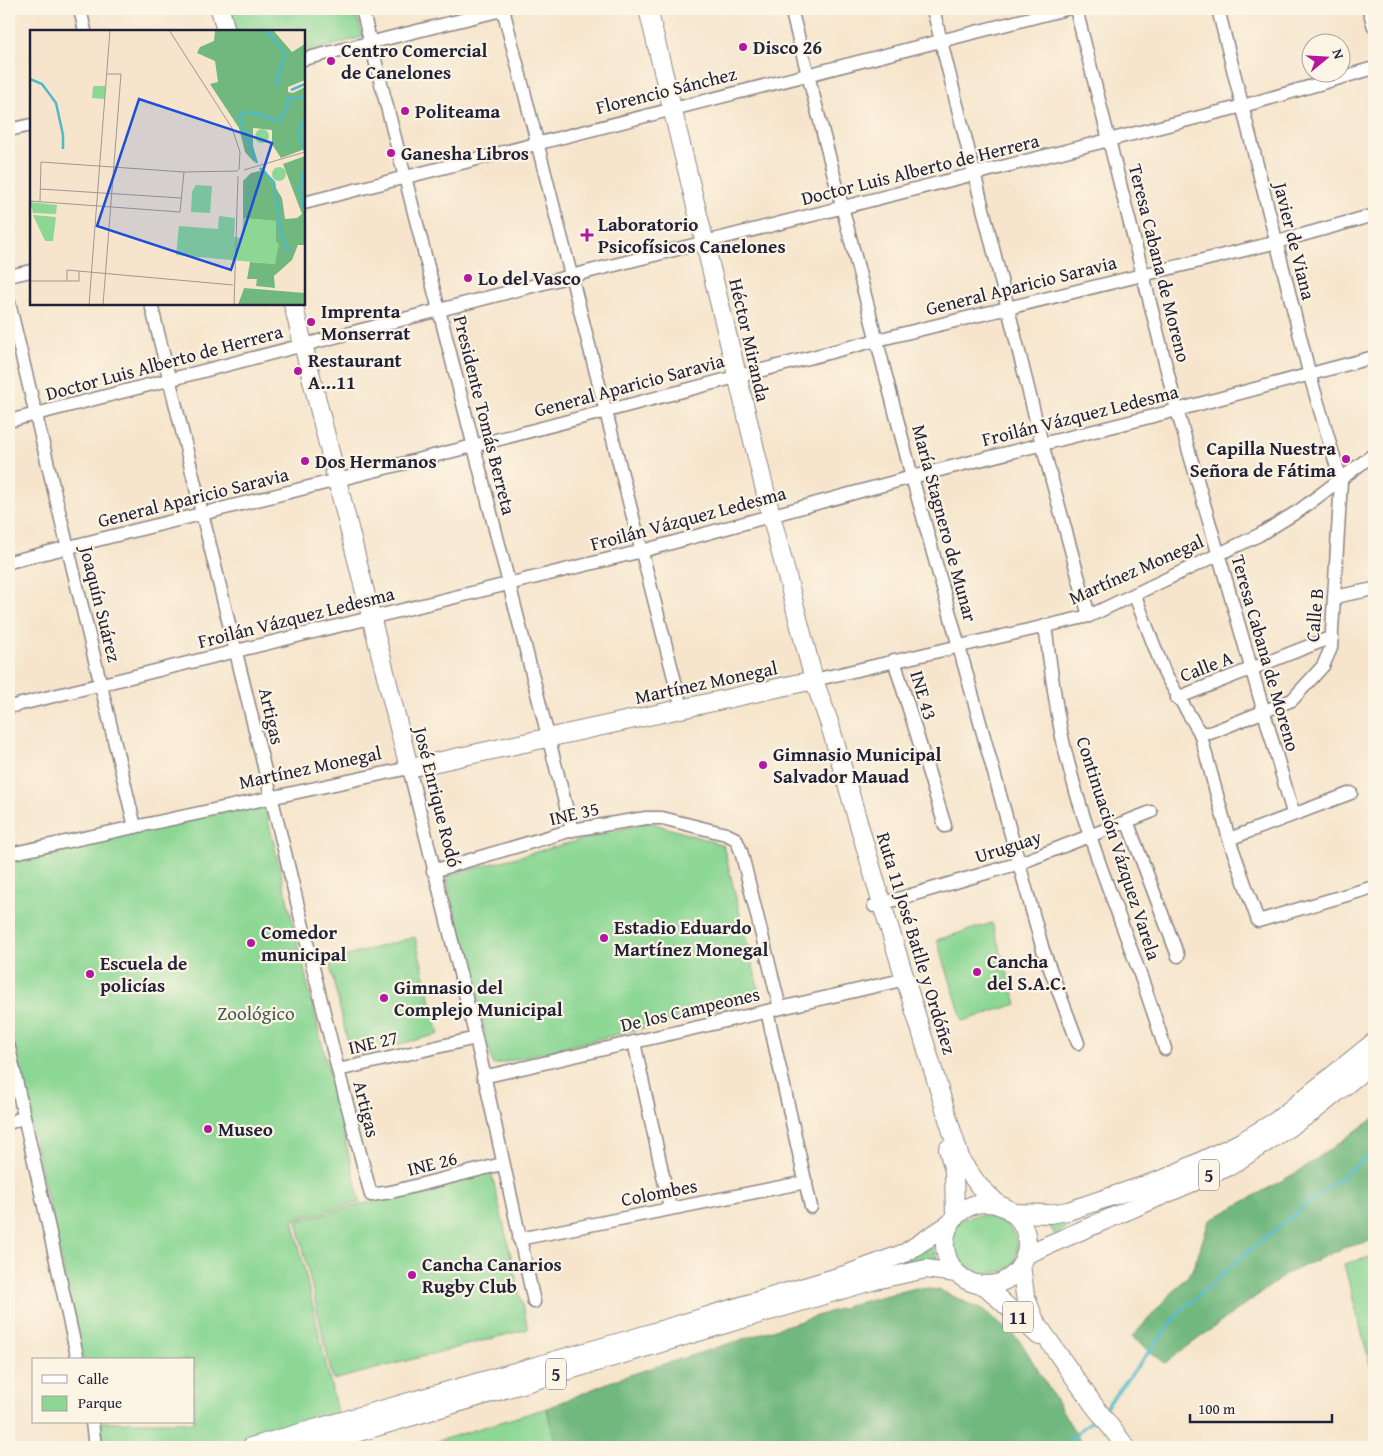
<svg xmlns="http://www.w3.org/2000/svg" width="1383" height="1456" viewBox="0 0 1383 1456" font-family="'Gentium Book Plus',serif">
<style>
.green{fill:#8cd794;stroke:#577c68}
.forest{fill:#71b87e;stroke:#4a6d5c}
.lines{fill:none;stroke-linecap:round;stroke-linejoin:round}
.stream{stroke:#4db9c9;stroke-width:3}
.minor-casing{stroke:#8c8484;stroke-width:15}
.highway-casing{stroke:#8c8484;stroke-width:20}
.minor{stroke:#fff;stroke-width:12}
.highway{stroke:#fff;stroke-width:18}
.poi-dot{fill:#b5179e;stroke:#fcf5e5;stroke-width:2}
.labels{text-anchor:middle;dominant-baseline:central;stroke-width:4.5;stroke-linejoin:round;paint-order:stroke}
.shield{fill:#fcf5e5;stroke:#63616e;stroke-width:1}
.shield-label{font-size:18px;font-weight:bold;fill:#22223b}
.poi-label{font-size:19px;font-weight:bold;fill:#22223b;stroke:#fcf5e5;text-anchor:start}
.street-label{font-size:19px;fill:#22223b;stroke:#fcf5e5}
.park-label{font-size:19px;fill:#425856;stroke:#fcf5e5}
.inset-river{fill:none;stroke:#4db9c9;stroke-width:2.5}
.inset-road{fill:none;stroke:#a19792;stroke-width:1}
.view{fill:#1d4ed8;fill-opacity:0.15;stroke:#1d4ed8;stroke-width:2.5}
.inset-edge{fill:none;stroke:#22223b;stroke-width:2.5}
</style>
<rect width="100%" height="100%" fill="#fcf5e5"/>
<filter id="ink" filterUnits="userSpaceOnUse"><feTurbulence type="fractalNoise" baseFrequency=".02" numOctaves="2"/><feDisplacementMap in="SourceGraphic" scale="10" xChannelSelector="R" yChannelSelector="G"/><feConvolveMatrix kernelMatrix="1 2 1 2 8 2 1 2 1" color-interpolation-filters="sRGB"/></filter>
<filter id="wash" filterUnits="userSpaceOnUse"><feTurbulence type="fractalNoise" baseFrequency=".0096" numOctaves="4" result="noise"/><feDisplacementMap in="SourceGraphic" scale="20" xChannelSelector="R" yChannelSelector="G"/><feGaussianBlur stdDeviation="1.12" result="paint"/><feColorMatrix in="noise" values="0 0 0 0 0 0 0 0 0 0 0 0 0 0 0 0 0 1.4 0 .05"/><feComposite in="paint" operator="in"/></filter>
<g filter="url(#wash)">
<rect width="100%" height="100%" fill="#f6e5cc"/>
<g class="green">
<path d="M 230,9 L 355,9 L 363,37 L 304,53 L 304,31 L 236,31 Z"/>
<path d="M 264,803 L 360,1202 L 293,1220 L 345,1447 L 103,1447 L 97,1422 L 194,1422 L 194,1360 L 83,1360 L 9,1025 L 9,860 Z"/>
<path d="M 648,822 L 723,845 L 761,999 L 493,1065 L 446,876 Z"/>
<path d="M 992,923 L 1017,1004 L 963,1021 L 937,940 Z"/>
<path d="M 415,937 L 439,1034 L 351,1057 L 329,961 Z"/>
<path d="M 491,1171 L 528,1329 L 333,1380 L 297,1221 Z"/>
<path d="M 1134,1197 L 1080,1219 L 1055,1235 L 1047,1221 Z"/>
<path d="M 979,1215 C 1005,1218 1024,1235 1015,1262 C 989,1289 944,1265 951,1229 L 961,1219 Z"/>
<path d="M 933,1245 L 934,1252 L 941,1263 L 890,1269 L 889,1265 Z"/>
<path d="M 1374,1256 L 1374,1380 L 1344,1264 Z"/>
<path d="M 547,1408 L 556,1447 L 418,1447 Z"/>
</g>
<g class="forest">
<path d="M 1374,1118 L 1374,1240 L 1343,1248 L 1288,1273 L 1165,1363 L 1132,1337 L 1193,1270 L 1209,1221 L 1301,1170 Z"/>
<path d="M 916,1288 L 940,1290 L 986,1312 L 1021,1342 L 1084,1447 L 556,1447 L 547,1408 L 617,1379 L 864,1301 Z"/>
</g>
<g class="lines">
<g class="stream">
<path d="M 1104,1409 L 1180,1312 L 1245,1254 L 1374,1151"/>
<path d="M 1061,1447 L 1096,1417"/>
</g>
</g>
</g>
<g filter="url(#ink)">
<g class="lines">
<g class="minor-casing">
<g id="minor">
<path d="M 80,9 L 85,31"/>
<path d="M 362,9 L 572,830"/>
<path d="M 503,9 L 682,709"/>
<path d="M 791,9 L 912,477 L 1043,950 L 1078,1043"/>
<path d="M 933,9 L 1042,444 L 1089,616"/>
<path d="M 1076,9 L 1177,410 L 1293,813"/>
<path d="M 1369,9 L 1374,27"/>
<path d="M 304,59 L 506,9"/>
<path d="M 9,130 L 31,125"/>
<path d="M 304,203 L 1066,9"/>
<path d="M 9,276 L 31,271"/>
<path d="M 9,303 L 135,827"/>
<path d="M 151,304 L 338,1070 L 371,1195 L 391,1192 L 502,1164"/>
<path d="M 9,421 L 571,276 L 1243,106 L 1374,68"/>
<path d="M 9,562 L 473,446 L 877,340 L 1277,242 L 1374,215"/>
<path d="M 1135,596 L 1165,674 L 1200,733 L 1229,839 L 1258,921 L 1374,887"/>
<path d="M 1334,597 L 1374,589"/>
<path d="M 1045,626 C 1051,667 1055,709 1065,750 C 1089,852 1135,948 1165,1049"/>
<path d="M 894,660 L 945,826"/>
<path d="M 814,680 L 1089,616 L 1259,535 L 1300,510 L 1374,454"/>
<path d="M 1177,698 L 1332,637"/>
<path d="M 9,707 L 642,551 L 912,477 L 1177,410 L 1374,357"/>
<path d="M 1200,733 L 1210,733 L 1292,700 L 1323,666 L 1331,648 L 1341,481 L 1310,376 L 1218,9"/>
<path d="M 1127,821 L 1178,956"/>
<path d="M 1229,839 L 1351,793"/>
<path d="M 9,854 L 409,768 L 476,1038 L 534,1302"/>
<path d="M 433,871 L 572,830 L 646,818 L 662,818 L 726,834 L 736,839 L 741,851 L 780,1008"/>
<path d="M 874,906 L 1020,863 L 1151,812"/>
<path d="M 767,1011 L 811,1207"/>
<path d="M 634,1042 L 670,1208"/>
<path d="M 9,1048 L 78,1360"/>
<path d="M 338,1070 L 476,1038"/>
<path d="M 483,1077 L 906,979"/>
<path d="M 9,1123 L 24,1117"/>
<path d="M 519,1239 L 806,1182"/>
<path d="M 92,1422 L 95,1447"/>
</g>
</g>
<g class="highway-casing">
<g id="highway">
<path d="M 220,9 L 226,31"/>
<path d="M 648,9 L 771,515 L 814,680 L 829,722 L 882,904 L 961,1161 L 979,1186 L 1000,1206"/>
<path d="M 293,304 L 409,768 L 814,680"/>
<path d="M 948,1149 L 954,1171 L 955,1217"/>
<circle cx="986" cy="1244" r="41"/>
<path d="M 1012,1213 L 1050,1214 L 1068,1211 L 1166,1178 L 1241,1142 L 1276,1121 L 1374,1042"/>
<path d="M 1025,1255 L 1230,1166 L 1314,1111 L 1374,1062"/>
<path d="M 1021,1265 L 1025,1295 L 1035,1321 L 1093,1404 L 1126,1447"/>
<path d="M 984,1285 L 1039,1336"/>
<path d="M 251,1447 L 631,1339 L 851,1273 L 905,1253 L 951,1223"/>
<path d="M 308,1447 L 875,1280 L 926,1269 L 956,1273"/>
</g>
</g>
<use href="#minor" class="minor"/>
<use href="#highway" class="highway"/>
</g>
</g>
<g class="poi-dot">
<circle cx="743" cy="47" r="5"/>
<circle cx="331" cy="61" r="5"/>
<circle cx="405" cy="111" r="5"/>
<circle cx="391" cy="153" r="5"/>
<path d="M584.5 227.5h5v5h5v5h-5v5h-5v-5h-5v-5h5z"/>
<circle cx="468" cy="278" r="5"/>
<circle cx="311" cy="322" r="5"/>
<circle cx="298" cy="371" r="5"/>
<circle cx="1346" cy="459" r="5"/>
<circle cx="305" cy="461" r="5"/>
<circle cx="763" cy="765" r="5"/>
<circle cx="604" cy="938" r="5"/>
<circle cx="251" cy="943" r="5"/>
<circle cx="977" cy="972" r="5"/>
<circle cx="90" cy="974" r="5"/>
<circle cx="384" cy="998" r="5"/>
<circle cx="208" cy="1129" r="5"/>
<circle cx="412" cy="1275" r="5"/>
</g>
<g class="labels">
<g class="shield">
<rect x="1199" y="1159.5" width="20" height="31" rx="4"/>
<rect x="1003" y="1301.5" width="30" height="31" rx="4"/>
<rect x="546" y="1358.5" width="20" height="31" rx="4"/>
</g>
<g class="shield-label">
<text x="1209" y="1175">5</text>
<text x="1018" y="1317">11</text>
<text x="556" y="1374">5</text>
</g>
<g class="poi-label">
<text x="753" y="47">Disco 26</text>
<text x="341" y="50">Centro Comercial<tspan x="341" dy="22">de Canelones</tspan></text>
<text x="415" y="111">Politeama</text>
<text x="401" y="153">Ganesha Libros</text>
<text x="598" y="224">Laboratorio<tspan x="598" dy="22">Psicofísicos Canelones</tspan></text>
<text x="478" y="278">Lo del Vasco</text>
<text x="321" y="311">Imprenta<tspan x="321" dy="22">Monserrat</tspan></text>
<text x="308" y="360">Restaurant<tspan x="308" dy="22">A...11</tspan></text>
<text x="1336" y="448" text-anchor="end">Capilla Nuestra<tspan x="1336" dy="22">Señora de Fátima</tspan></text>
<text x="315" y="461">Dos Hermanos</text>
<text x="773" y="754">Gimnasio Municipal<tspan x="773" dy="22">Salvador Mauad</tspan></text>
<text x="614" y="927">Estadio Eduardo<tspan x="614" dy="22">Martínez Monegal</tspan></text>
<text x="261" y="932">Comedor<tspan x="261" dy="22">municipal</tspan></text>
<text x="987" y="961">Cancha<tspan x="987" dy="22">del S.A.C.</tspan></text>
<text x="100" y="963">Escuela de<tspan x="100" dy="22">policías</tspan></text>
<text x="394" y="987">Gimnasio del<tspan x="394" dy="22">Complejo Municipal</tspan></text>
<text x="218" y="1129">Museo</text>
<text x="422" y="1264">Cancha Canarios<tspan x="422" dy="22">Rugby Club</tspan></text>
</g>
<g class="street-label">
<text transform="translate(666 90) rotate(-14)">Florencio Sánchez</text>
<text transform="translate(920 169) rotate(-14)">Doctor Luis Alberto de Herrera</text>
<text transform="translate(1295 241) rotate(76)">Javier de Viana</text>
<text transform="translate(1160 263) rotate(76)">Teresa Cabana de Moreno</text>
<text transform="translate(1021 285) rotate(-14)">General Aparicio Saravia</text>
<text transform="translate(750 340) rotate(77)">Héctor Miranda</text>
<text transform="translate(164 362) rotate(-15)">Doctor Luis Alberto de Herrera</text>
<text transform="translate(629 385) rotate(-15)">General Aparicio Saravia</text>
<text transform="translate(485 415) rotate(76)">Presidente Tomás Berreta</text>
<text transform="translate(1080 415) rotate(-14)">Froilán Vázquez Ledesma</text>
<text transform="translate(193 497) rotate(-14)">General Aparicio Saravia</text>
<text transform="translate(688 518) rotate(-15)">Froilán Vázquez Ledesma</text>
<text transform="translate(945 523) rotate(75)">María Stagnero de Munar</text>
<text transform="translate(1136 569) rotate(-24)">Martínez Monegal</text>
<text transform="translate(101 604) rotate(76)">Joaquín Suárez</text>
<text transform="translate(1314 615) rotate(-85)">Calle B</text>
<text transform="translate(296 617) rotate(-14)">Froilán Vázquez Ledesma</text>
<text transform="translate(1266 653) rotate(74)">Teresa Cabana de Moreno</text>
<text transform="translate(1206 666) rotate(-21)">Calle A</text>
<text transform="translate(706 682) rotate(-12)">Martínez Monegal</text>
<text transform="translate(924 695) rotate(73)">INE 43</text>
<text transform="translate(272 716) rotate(77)">Artigas</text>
<text transform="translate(310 767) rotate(-12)">Martínez Monegal</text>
<text transform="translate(438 797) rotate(76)">José Enrique Rodó</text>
<text transform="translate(574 813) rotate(-13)">INE 35</text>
<text transform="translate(1008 846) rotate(-18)">Uruguay</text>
<text transform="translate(1119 848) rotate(72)">Continuación Vázquez Varela</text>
<text transform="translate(917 943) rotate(73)">Ruta 11 José Batlle y Ordóñez</text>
<text transform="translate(690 1009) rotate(-13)">De los Campeones</text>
<text transform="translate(373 1042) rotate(-13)">INE 27</text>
<text transform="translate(367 1109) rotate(76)">Artigas</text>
<text transform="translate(432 1163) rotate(-14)">INE 26</text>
<text transform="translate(659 1192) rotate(-11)">Colombes</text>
</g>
<g class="park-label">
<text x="256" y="1013">Zoológico</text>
</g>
</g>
<g transform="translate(30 30)">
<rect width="275" height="275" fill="#f6e5cc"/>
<path d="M 63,56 L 75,56 L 75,69 L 62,68 ZM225 106a7 7 0 1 1 14 0a7 7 0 1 1-14 0ZM242 144a7 7 0 1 1 14 0a7 7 0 1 1-14 0ZM 166,155 L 182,156 L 180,183 L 161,182 L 162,162 ZM 0,172 L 27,175 L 26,184 L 3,183 ZM 3,185 L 26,187 L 23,211 L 15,211 ZM 189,186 L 205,188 L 204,207 L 212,208 L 213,188 L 246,191 L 250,221 L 245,234 L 146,225 L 149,196 L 188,199 Z" fill="#8cd794"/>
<path d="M 185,0 L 243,0 L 262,22 L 275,14 L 275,50 L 258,57 L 258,62 L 263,63 L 275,57 L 275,119 L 251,128 L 242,114 L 242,100 L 223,98 L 223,116 L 227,130 L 224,132 L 215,122 L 209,98 L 180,54 L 188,52 L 185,31 L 167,23 L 170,17 L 184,11 ZM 275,126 L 275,215 L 268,215 L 262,230 L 244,246 L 245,258 L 226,256 L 227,249 L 217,249 L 220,232 L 245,234 L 249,214 L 246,212 L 246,191 L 213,188 L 213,151 L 221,143 L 235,140 L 252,168 L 255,189 L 267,188 L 272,184 L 253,134 ZM 214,258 L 275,263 L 275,275 L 208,275 Z" fill="#71b87e"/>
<path class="inset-river" d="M 236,0 L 255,23 L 246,56M 0,49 L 12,54 L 26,73 L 33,105 L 33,119M 261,60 L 275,54M 258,68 L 275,68M 275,88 L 268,105 L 275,121M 227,133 L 209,86 L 213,82 L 230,84 L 249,92 L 258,76 L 257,69M 230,138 L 244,152 L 251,203 L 259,223M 275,138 L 269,159 L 275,182"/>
<path class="inset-road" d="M 139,0 L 202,98 L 210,122 L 209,140M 214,140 L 275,122M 10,159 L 151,168M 0,171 L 150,182 L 154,142M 10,171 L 11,132 L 154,142 L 208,141M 0,251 L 49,251 L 49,241M 37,251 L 37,240 L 203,255M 59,275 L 80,0M 73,275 L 91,44 L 77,44M 204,275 L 208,146"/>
<path class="view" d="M 109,69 L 242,113 L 201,240 L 67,196 Z"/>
<rect width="275" height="275" class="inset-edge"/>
</g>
<rect width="1383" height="1456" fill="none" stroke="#fcf5e5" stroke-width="30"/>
<rect x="32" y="1358" width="162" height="65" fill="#fcf5e5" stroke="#a5a1a1"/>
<rect x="42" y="1375" width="25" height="8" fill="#ffffff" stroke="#a5a1a1"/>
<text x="78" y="1384" font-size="15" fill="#22223b">Calle</text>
<rect x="42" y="1396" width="25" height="15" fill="#8cd794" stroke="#a5a1a1"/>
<text x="78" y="1408" font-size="15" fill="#22223b">Parque</text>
<g transform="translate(1326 58) rotate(72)"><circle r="24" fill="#fcf5e5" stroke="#a5a1a1"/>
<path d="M0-4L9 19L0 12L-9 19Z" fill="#b5179e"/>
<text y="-8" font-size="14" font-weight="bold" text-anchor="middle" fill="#22223b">N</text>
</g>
<path d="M1190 1414v8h142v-8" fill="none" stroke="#22223b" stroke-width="2.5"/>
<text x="1198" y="1414" font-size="15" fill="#22223b" stroke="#fcf5e5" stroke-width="4" paint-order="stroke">100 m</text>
</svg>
